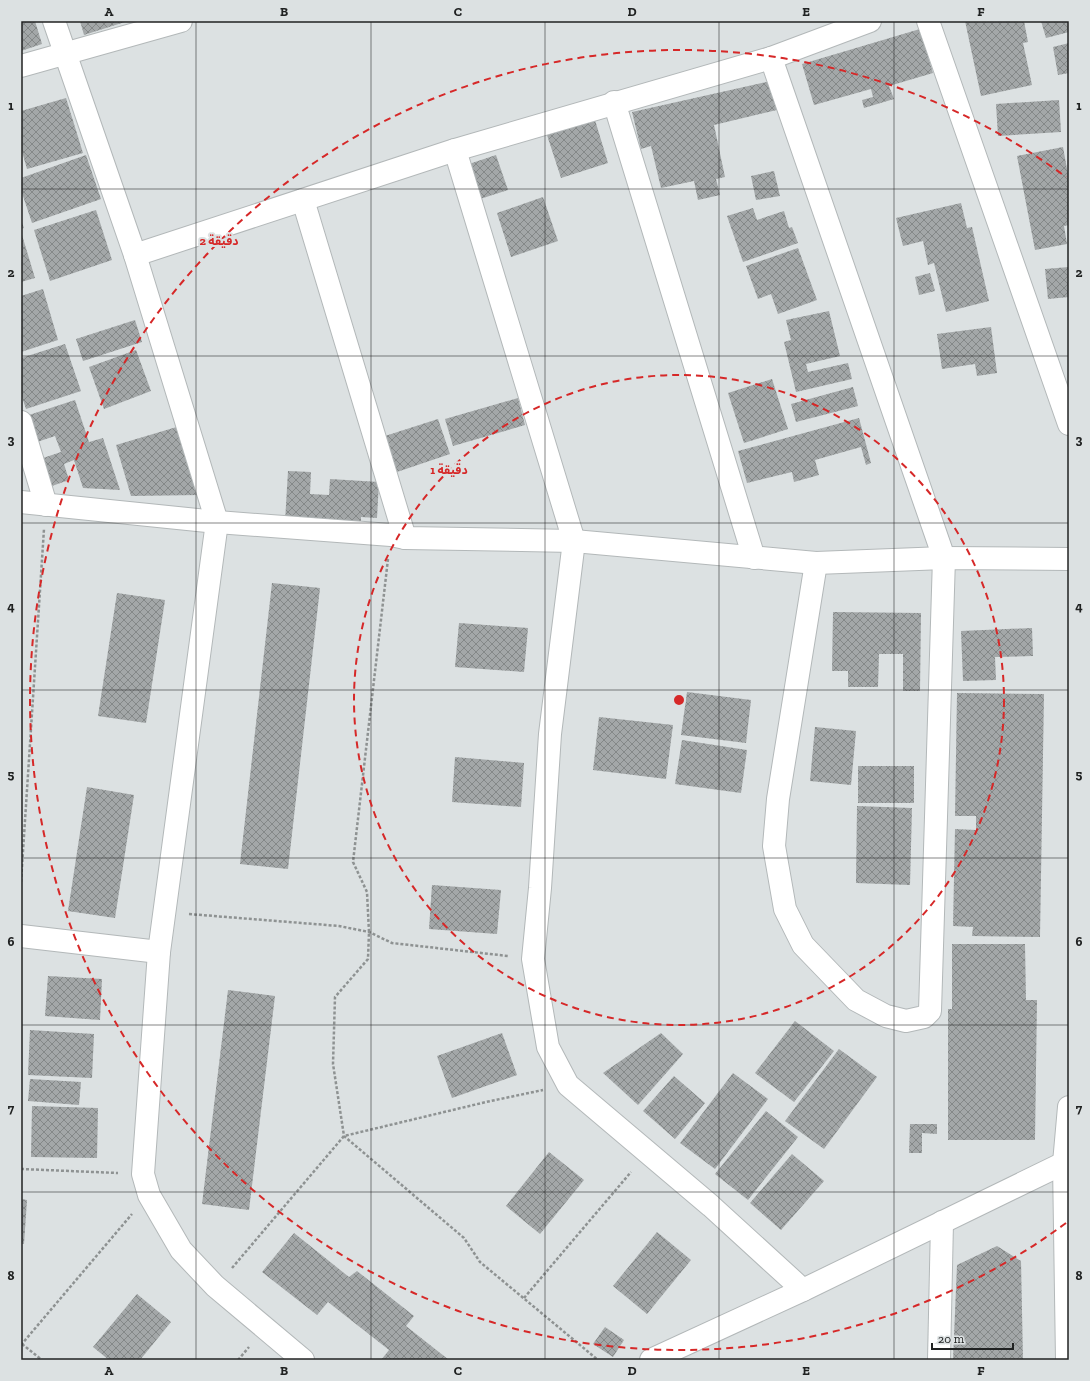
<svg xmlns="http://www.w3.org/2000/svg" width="1090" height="1381" viewBox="0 0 1090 1381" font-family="'Zilla Slab','Noto Sans Arabic',serif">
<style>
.building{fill:url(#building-cross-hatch)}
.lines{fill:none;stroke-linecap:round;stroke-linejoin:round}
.street-casing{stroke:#b3b8b9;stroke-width:24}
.secondary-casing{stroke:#b3b8b9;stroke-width:24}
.path{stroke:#8e9292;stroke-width:2.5;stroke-dasharray:3 2;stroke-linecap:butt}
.street{stroke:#fff;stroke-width:22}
.secondary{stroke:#fff;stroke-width:22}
.grid{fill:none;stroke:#202222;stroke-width:1;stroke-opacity:0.55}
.ring{fill:none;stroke:#d62828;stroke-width:2;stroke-dasharray:7 5}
.centre{fill:#d62828;stroke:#dce1e2;stroke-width:2}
.ring-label{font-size:12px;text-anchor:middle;font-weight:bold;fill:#d62828;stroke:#dce1e2;stroke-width:4;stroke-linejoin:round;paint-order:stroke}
.neatline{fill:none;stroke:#202222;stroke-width:1.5}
.grid-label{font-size:13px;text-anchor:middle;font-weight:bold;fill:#202222}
</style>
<defs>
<pattern id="building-cross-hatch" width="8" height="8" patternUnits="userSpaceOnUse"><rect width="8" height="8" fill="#a3a7a8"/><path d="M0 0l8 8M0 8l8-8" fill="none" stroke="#848888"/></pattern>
</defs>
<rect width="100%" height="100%" fill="#dce1e2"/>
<g class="building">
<path d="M 21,21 L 35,21 L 42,44 L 21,51 Z"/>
<path d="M 80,21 L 128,21 L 84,35 Z"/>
<path d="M 965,21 L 1024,21 L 1028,42 L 1023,43 L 1032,85 L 981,96 Z"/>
<path d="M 1041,21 L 1069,21 L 1069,32 L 1046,38 Z"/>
<path d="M 920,29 L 933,73 L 889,86 L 894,99 L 864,108 L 862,100 L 873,97 L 871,89 L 814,105 L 802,64 Z"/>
<path d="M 1069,43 L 1069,73 L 1058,75 L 1053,47 Z"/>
<path d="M 771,81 L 777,110 L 714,125 L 725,177 L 716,179 L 720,195 L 698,200 L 694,181 L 661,188 L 651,146 L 641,149 L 632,112 Z"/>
<path d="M 66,98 L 83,153 L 27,169 L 21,148 L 21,111 Z"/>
<path d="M 1059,100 L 1061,132 L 998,136 L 996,104 Z"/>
<path d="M 595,120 L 608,163 L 561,178 L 547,135 Z"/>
<path d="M 1063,147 L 1069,180 L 1069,225 L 1064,226 L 1067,244 L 1035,250 L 1017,156 Z"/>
<path d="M 86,155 L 101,199 L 32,223 L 21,190 L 21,178 Z"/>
<path d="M 496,155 L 508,190 L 480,199 L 469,164 Z"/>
<path d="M 774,171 L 780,196 L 756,200 L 751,176 Z"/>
<path d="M 543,197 L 558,241 L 511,257 L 497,213 Z"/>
<path d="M 961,203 L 967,228 L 972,227 L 989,301 L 946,312 L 934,263 L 928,265 L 923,241 L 903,246 L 896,218 Z"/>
<path d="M 753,208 L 757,220 L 784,211 L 789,228 L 792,227 L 798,243 L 743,262 L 727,216 Z"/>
<path d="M 96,210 L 112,260 L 50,281 L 34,230 Z"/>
<path d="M 21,220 L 24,228 L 21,229 Z"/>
<path d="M 21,235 L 22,235 L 35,278 L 21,282 Z"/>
<path d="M 798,248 L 817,300 L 778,314 L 771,294 L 758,299 L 746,266 Z"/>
<path d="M 1069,267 L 1069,297 L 1048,299 L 1045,269 Z"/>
<path d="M 930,273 L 935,291 L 919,295 L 915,277 Z"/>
<path d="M 43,289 L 58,340 L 21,352 L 21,296 Z"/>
<path d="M 829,311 L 840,356 L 806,364 L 808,372 L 848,363 L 852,379 L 796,392 L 784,342 L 791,340 L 786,320 Z"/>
<path d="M 135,320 L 142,342 L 83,361 L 76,339 Z"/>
<path d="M 991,327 L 997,373 L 977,376 L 975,364 L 942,369 L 937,334 Z"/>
<path d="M 65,344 L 81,391 L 26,409 L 21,394 L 21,358 Z"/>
<path d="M 136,350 L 151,391 L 104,409 L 89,367 Z"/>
<path d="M 772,379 L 788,429 L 744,443 L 728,393 Z"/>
<path d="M 853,387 L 858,406 L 796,422 L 791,404 Z"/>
<path d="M 518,398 L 525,425 L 453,446 L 445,419 Z"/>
<path d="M 75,400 L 89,442 L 103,438 L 120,490 L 83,488 L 74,460 L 64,464 L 69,480 L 52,486 L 43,458 L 61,452 L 55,436 L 37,442 L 29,415 Z"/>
<path d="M 859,418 L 871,463 L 866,465 L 861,447 L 815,460 L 819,475 L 794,482 L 792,472 L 747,483 L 738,451 Z"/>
<path d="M 438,419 L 450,454 L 397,472 L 385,436 Z"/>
<path d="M 180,426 L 200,495 L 131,496 L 116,445 Z"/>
<path d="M 288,471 L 311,472 L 310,494 L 329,495 L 330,479 L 379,482 L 377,518 L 361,517 L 361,527 L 285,522 Z"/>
<path d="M 272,583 L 320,588 L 288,869 L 240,864 Z"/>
<path d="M 117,593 L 165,600 L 146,723 L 98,716 Z"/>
<path d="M 833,612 L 921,613 L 920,691 L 903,691 L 903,654 L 879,654 L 878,687 L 848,687 L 848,671 L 832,671 Z"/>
<path d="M 459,623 L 528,628 L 524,672 L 455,667 Z"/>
<path d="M 1032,628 L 1033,656 L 995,657 L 996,680 L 963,681 L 961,631 Z"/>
<path d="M 687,692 L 751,700 L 746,743 L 681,735 Z"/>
<path d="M 957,693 L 1044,694 L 1040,937 L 972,936 L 973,927 L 953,926 L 955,829 L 976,830 L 976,816 L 955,816 Z"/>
<path d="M 599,717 L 673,725 L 666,779 L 593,770 Z"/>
<path d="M 815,727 L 856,731 L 851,785 L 810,781 Z"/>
<path d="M 682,740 L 747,750 L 741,793 L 675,784 Z"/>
<path d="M 455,757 L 524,763 L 521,807 L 452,802 Z"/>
<rect x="858" y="766" width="56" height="37"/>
<path d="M 87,787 L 134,795 L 115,918 L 68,911 Z"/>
<path d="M 857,806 L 912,808 L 910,885 L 856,883 Z"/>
<path d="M 432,885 L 501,890 L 497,934 L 429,929 Z"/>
<path d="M 952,944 L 1025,944 L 1026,1000 L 1037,1000 L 1035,1140 L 948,1140 L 948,1009 L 952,1009 Z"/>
<path d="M 48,976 L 102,979 L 100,1020 L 45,1016 Z"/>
<path d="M 228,990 L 275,996 L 249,1210 L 202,1204 Z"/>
<path d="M 795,1021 L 834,1051 L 794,1102 L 755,1073 Z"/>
<path d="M 30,1030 L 94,1034 L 92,1078 L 28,1075 Z"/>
<path d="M 502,1033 L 517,1075 L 452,1098 L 437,1056 Z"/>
<path d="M 661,1033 L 683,1054 L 638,1105 L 603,1073 Z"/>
<path d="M 839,1049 L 877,1077 L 824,1149 L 785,1121 Z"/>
<path d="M 733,1073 L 768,1099 L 715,1169 L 680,1143 Z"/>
<path d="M 674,1076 L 705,1103 L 675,1139 L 643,1111 Z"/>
<path d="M 30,1079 L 81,1082 L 79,1105 L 28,1101 Z"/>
<path d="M 32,1106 L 98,1108 L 97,1158 L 31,1157 Z"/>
<path d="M 766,1111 L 798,1137 L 748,1200 L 715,1174 Z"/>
<path d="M 910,1124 L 937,1124 L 937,1134 L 922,1133 L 922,1153 L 909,1153 Z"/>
<path d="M 549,1152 L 584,1180 L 540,1234 L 506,1206 Z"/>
<path d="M 792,1154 L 824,1181 L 781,1230 L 750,1203 Z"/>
<path d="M 21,1199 L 27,1200 L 24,1244 L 21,1244 Z"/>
<path d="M 657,1232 L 691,1260 L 647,1314 L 613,1286 Z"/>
<path d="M 294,1233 L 349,1277 L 357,1271 L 414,1316 L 406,1326 L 449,1360 L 381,1360 L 389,1350 L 328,1302 L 317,1315 L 262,1272 Z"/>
<path d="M 997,1246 L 1021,1261 L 1023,1360 L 953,1360 L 957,1265 Z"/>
<path d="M 137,1294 L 171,1322 L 140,1360 L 109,1360 L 93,1347 Z"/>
<path d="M 605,1327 L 624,1340 L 613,1357 L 593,1344 Z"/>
</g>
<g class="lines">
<g class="street-casing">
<g id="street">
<path d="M 54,21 L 135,255 L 217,522 L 159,952 L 143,1174 L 149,1195 L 181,1250 L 215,1286 L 303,1360"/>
<path d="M 928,21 L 1069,424"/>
<path d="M 771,58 L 944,558 L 930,1011 L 924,1017 L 906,1021 L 886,1016 L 856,1000 L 803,945 L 785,909 L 774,846 L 778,799 L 816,563"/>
<path d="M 614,102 L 754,558"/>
<path d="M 455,150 L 574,541 L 550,734 L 540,888 L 533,959 L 548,1047 L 568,1085 L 711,1206 L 803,1290"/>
<path d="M 303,200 L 405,538"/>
<path d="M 135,255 L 455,150 L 771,58 L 870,21"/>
<path d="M 21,422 L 46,505"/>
<path d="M 21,502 L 217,522 L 391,535 L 405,538 L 574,541 L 816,563 L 944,558 L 1069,559"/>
<path d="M 21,936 L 159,952"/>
<path d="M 939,1360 L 942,1222"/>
</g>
</g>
<g class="secondary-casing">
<g id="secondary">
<path d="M 21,66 L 181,21"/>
<path d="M 651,1360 L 803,1290 L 1064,1163"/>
<path d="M 1067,1360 L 1064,1163 L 1069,1107"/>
</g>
</g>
<g class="path">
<path d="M 388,559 L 353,862 L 367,892 L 369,932 L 368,959 L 335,997 L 333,1064 L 344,1136 L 464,1238 L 480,1262 L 598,1360"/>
<path d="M 21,882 L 44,529"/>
<path d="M 189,914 L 339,926 L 369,932 L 392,943 L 508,956"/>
<path d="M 21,1169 L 118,1173"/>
<path d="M 232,1268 L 344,1136 L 486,1102 L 543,1090"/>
<path d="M 524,1298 L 631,1172"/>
<path d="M 22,1344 L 42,1360"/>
<path d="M 21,1345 L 132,1214"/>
<path d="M 238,1360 L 249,1347"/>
</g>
<use href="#street" class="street"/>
<use href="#secondary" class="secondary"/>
</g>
<path class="grid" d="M 196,21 L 196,1360M 371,21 L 371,1360M 545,21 L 545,1360M 719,21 L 719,1360M 894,21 L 894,1360M 21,189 L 1069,189M 21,356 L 1069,356M 21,523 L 1069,523M 21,690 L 1069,690M 21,858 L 1069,858M 21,1025 L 1069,1025M 21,1192 L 1069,1192"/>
<g class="ring">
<circle cx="679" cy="700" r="325"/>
<path d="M1066 1223A650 650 0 1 1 1066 177"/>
</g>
<circle cx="679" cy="700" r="6" class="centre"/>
<g class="ring-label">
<text x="219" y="245">2 دقيقة</text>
<text x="449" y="474">1 دقيقة</text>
</g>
<rect width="1090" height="1381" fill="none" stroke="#dce1e2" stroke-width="44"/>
<path d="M932 1343v6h81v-6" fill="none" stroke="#202222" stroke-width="2"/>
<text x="938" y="1343" font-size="12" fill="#202222" stroke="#dce1e2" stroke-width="3" paint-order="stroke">20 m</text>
<rect x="22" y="22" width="1046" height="1337" class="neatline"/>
<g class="grid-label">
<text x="109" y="16">A</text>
<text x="284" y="16">B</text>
<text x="458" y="16">C</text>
<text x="632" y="16">D</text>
<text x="806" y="16">E</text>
<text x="981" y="16">F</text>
<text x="11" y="110">1</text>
<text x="1079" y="110">1</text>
<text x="11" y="277">2</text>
<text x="1079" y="277">2</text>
<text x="11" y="444">3</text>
<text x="1079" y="444">3</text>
<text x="11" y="611">4</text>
<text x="1079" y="611">4</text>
<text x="11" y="779">5</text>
<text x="1079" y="779">5</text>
<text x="11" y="946">6</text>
<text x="1079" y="946">6</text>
<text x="11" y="1113">7</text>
<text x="1079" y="1113">7</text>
<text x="11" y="1280">8</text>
<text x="1079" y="1280">8</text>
<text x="109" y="1375">A</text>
<text x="284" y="1375">B</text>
<text x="458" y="1375">C</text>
<text x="632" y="1375">D</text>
<text x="806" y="1375">E</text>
<text x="981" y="1375">F</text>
</g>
</svg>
